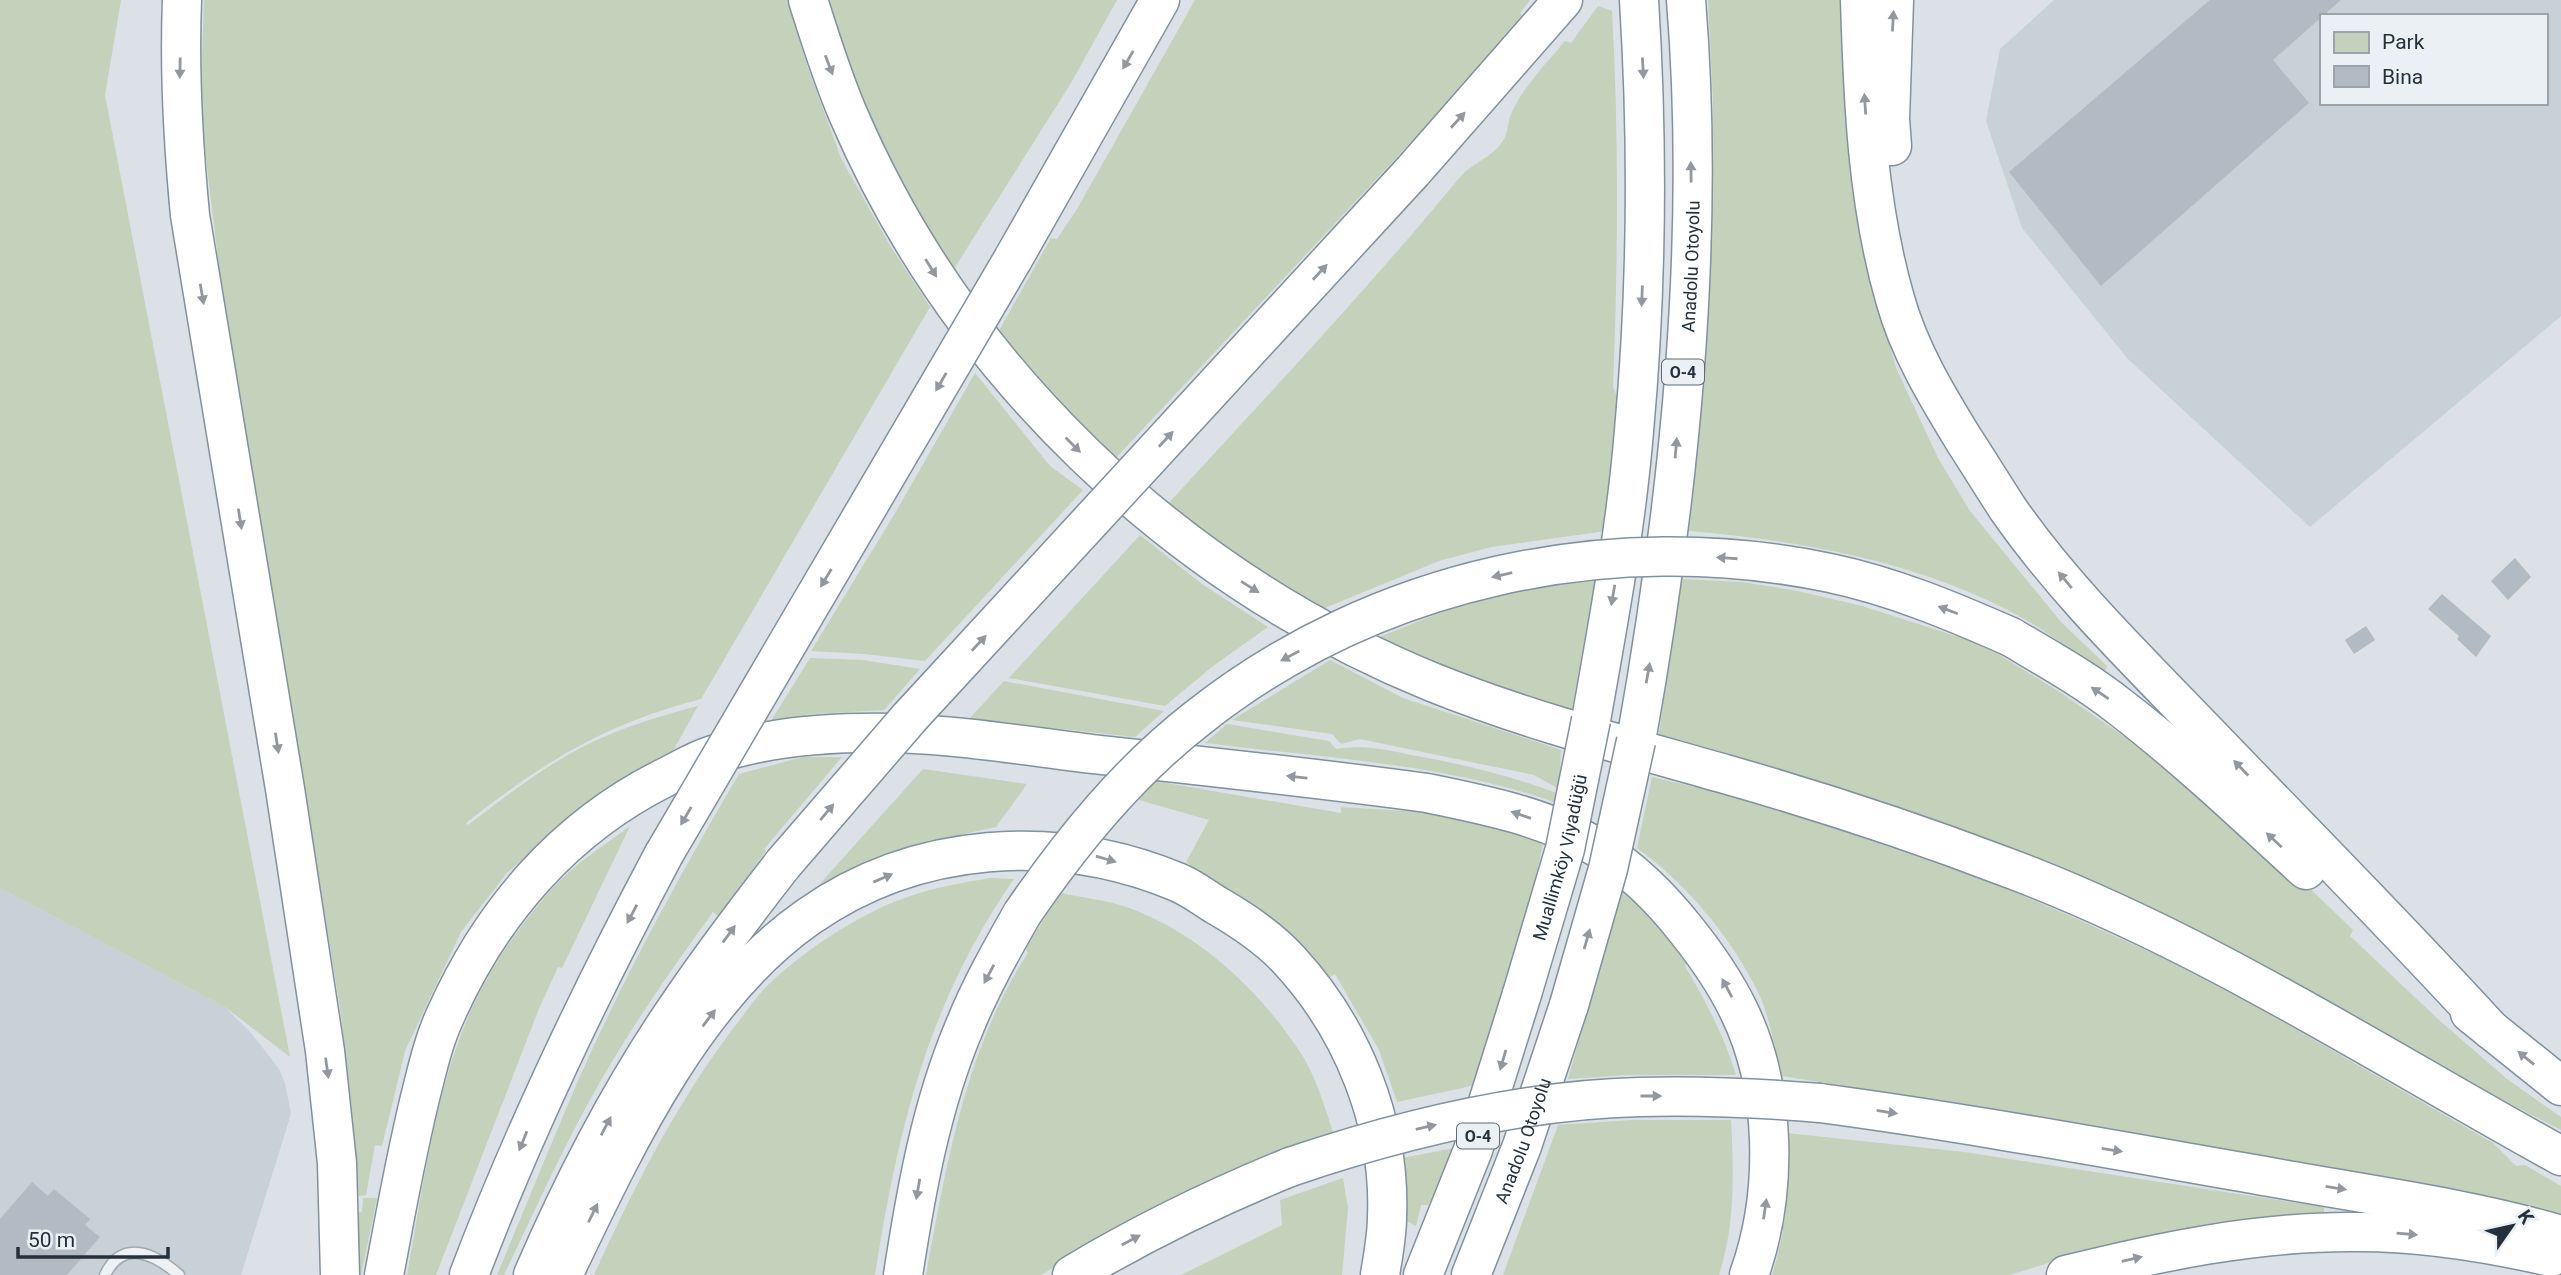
<svg xmlns="http://www.w3.org/2000/svg" width="2561" height="1275" viewBox="0 0 2561 1275" font-family="Roboto,sans-serif">
<style>
.built{fill:#c8d0d8;fill-rule:evenodd}
.green{fill:#c4d1bb}
.building{fill:#b2bbc3}
.lines{fill:none;stroke-linecap:round;stroke-linejoin:round}
.lane-casing{stroke:#a0a9b0;stroke-width:13}
.highway-casing{stroke:#81919e;stroke-width:41}
.lane{stroke:#edf1f5;stroke-width:10}
.highway{stroke:#fff;stroke-width:38}
.highway-bridge-casing{stroke:#81919e;stroke-width:41;stroke-linecap:butt}
.highway-bridge{stroke:#fff;stroke-width:38}
.oneway{fill:#92989e}
.labels{text-anchor:middle;dominant-baseline:central;stroke-width:5;stroke-linejoin:round;paint-order:stroke}
.shield{fill:#eaf0f4;stroke:#5f6a74;stroke-width:2}
.shield-label{font-size:16px;font-weight:bold;fill:#24313d}
.street-label{font-size:18px;fill:#24313d;stroke:#eaf0f4}
</style>
<rect width="100%" height="100%" fill="#dbe1e6"/>
<g class="built">
<path d="M 2054,0 L 2561,0 L 2561,316 L 2310,527 L 2128,359 L 2022,228 L 1986,121 L 2000,49 ZM 2321,16 L 2545,16 L 2545,103 L 2321,103 Z"/>
<path d="M 0,888 L 225,1007 L 252,1034 L 279,1069 L 285,1083 L 291,1114 L 241,1275 L 0,1275 Z"/>
</g>
<g class="green">
<path d="M 0,0 L 121,0 L 105,95 L 290,1057 L 225,1007 L 0,888 Z"/>
<path d="M 204,0 L 787,0 L 808,68 L 841,158 L 889,244 L 930,307 L 701,699 C 606,723 542,763 466,823 L 468,825 C 500,801 531,776 566,756 C 607,732 652,718 698,706 L 664,767 L 559,827 L 506,874 L 461,932 L 405,1051 L 382,1146 L 375,1145 L 366,1195 L 358,1196 L 341,1014 L 219,267 L 203,133 L 201,84 Z"/>
<path d="M 825,0 L 1117,0 L 1071,83 L 952,272 L 926,230 L 869,120 Z"/>
<path d="M 1195,0 L 1530,0 L 1520,13 L 1526,19 L 1113,461 L 996,336 L 1051,238 L 1057,239 L 1077,209 Z"/>
<path d="M 1708,0 L 1842,0 L 1849,155 L 1864,254 L 1896,368 L 1938,458 L 1970,511 L 2062,623 L 2107,666 L 2104,673 C 2076,654 2049,632 2019,616 C 1921,562 1799,540 1689,531 L 1710,291 L 1713,101 Z"/>
<path d="M 1598,6 L 1612,11 C 1619,136 1618,261 1613,387 L 1618,399 L 1606,531 L 1491,547 L 1439,561 L 1320,610 L 1267,579 L 1166,506 C 1265,398 1367,290 1460,177 C 1472,163 1494,157 1504,139 C 1508,132 1508,121 1511,114 C 1523,87 1546,64 1565,41 L 1571,43 Z"/>
<path d="M 975,373 L 1050,466 L 1083,490 L 925,661 L 864,654 L 811,651 L 894,515 Z"/>
<path d="M 1140,535 L 1202,584 L 1268,627 L 1213,666 L 1165,706 L 1009,678 Z"/>
<path d="M 1681,579 L 1742,582 L 1798,591 L 1862,606 L 1965,639 L 1998,654 L 2058,691 L 2135,744 L 2272,852 L 2353,930 L 2350,936 L 2439,1020 L 2507,1079 L 2561,1117 L 2561,1130 L 2399,1047 L 1658,740 Z"/>
<path d="M 1595,580 L 1571,714 L 1372,640 C 1412,624 1452,607 1494,595 C 1526,586 1561,583 1595,580 Z"/>
<path d="M 810,658 L 863,660 L 920,669 L 884,710 L 814,714 L 771,721 Z"/>
<path d="M 1330,660 L 1403,698 L 1561,750 L 1559,789 L 1534,775 L 1360,739 L 1341,744 L 1332,734 L 1232,720 Z"/>
<path d="M 1004,681 L 1164,711 L 1135,737 L 969,719 Z"/>
<path d="M 1227,724 L 1329,741 L 1336,749 C 1367,744 1386,750 1417,756 C 1466,765 1512,776 1559,794 L 1557,803 C 1444,763 1323,758 1205,743 Z"/>
<path d="M 803,757 L 842,757 L 764,849 L 766,851 L 718,916 L 713,912 C 673,967 634,1023 600,1082 C 564,1145 535,1210 504,1275 L 497,1275 C 525,1208 552,1141 581,1074 C 627,971 682,871 739,774 Z"/>
<path d="M 923,769 L 1027,784 L 996,827 C 929,840 879,859 817,887 Z"/>
<path d="M 1652,777 L 1762,803 L 1992,883 L 2066,914 L 2163,958 L 2255,1006 L 2493,1143 L 2516,1166 L 2525,1165 L 2561,1186 L 2561,1220 L 2019,1114 L 1782,1076 C 1775,1051 1769,1014 1758,992 C 1730,936 1688,885 1637,848 Z"/>
<path d="M 1155,781 L 1341,813 L 1341,807 L 1423,812 L 1544,837 L 1529,917 L 1476,1085 L 1397,1102 L 1379,1050 L 1335,974 L 1329,978 L 1282,929 L 1186,862 L 1209,820 L 1139,800 Z"/>
<path d="M 630,826 L 562,968 L 558,967 L 538,1011 L 436,1275 L 407,1275 C 423,1189 434,1096 469,1015 C 489,970 518,927 551,890 C 573,865 603,846 630,826 Z"/>
<path d="M 990,878 L 1014,879 C 928,1002 898,1129 875,1275 L 594,1275 C 632,1191 674,1108 729,1034 C 741,1019 752,1002 765,988 C 799,954 857,915 902,899 C 931,888 961,883 990,878 Z"/>
<path d="M 1622,887 L 1659,917 L 1692,962 L 1685,966 C 1706,1002 1724,1035 1736,1075 L 1628,1075 L 1568,1079 Z"/>
<path d="M 1061,893 C 1083,898 1108,900 1129,908 C 1198,933 1258,989 1298,1049 C 1315,1073 1324,1105 1333,1132 L 1271,1153 L 1272,1157 L 1227,1173 L 1157,1205 L 1041,1275 L 926,1275 C 946,1166 966,1047 1028,953 L 1025,948 Z"/>
<path d="M 1632,1120 L 1731,1120 C 1734,1172 1735,1225 1719,1275 L 1503,1275 L 1558,1125 Z"/>
<path d="M 1787,1133 L 1964,1152 L 2324,1207 L 2324,1216 L 2077,1254 L 2010,1275 L 1772,1275 C 1787,1229 1789,1181 1787,1133 Z"/>
<path d="M 1455,1148 L 1442,1180 L 1428,1205 L 1421,1205 L 1416,1226 L 1407,1221 L 1407,1192 L 1402,1158 Z"/>
<path d="M 1343,1178 L 1348,1208 L 1342,1275 L 1181,1275 L 1282,1225 L 1280,1200 Z"/>
<path d="M 363,1198 L 377,1198 L 361,1275 L 359,1275 L 355,1213 L 362,1212 Z"/>
</g>
<g class="building">
<path d="M 2210,0 L 2341,0 L 2273,60 L 2309,103 L 2101,286 L 2009,172 Z"/>
<path d="M 2515,558 L 2531,577 L 2508,600 L 2491,581 Z"/>
<path d="M 2442,594 L 2491,636 L 2476,657 L 2457,639 L 2459,636 L 2428,609 Z"/>
<path d="M 2366,626 L 2375,640 L 2354,654 L 2345,640 Z"/>
<path d="M 32,1182 L 48,1196 L 54,1189 L 90,1219 L 85,1225 L 100,1237 L 67,1275 L 0,1275 L 0,1219 Z"/>
</g>
<g class="lines">
<g class="lane-casing">
<path id="lane" d="M 105,1275 C 123,1238 155,1254 179,1275"/>
</g>
<g class="highway-casing">
<g id="highway">
<path d="M 182,0 C 179,74 183,142 190,215 L 285,789 L 325,1051 L 337,1163 L 340,1275"/>
<path d="M 808,0 C 820,38 832,77 848,114 C 958,371 1174,576 1432,682 C 1526,720 1627,746 1725,774 C 1820,801 1914,832 2006,867 C 2202,940 2379,1056 2561,1156"/>
<path d="M 1860,0 C 1863,100 1867,202 1895,299 C 1909,350 1937,396 1964,440 C 1979,463 1993,486 2008,509 C 2065,591 2139,662 2208,734 C 2303,833 2399,929 2491,1030"/>
<path d="M 1892,146 L 1890,119 L 1894,0"/>
<path d="M 1413,171 L 1563,0"/>
<path d="M 1013,259 L 1160,0"/>
<path d="M 2011,637 C 2048,659 2086,680 2120,707 C 2185,757 2245,814 2306,870"/>
<path d="M 1591,720 C 1608,624 1626,528 1634,431 C 1647,288 1648,143 1639,0"/>
<path id="s1" d="M 1636,741 C 1679,500 1706,244 1686,0"/>
<path d="M 2470,1013 L 2561,1086"/>
<path d="M 1820,1103 C 1970,1123 2120,1151 2270,1177 C 2368,1195 2465,1207 2561,1235"/>
<path d="M 384,1275 C 396,1212 407,1148 423,1086 C 429,1062 435,1037 446,1014 C 492,911 565,827 666,777 C 680,770 695,761 710,756 C 766,736 834,732 893,733 C 960,735 1026,746 1092,754 C 1204,766 1316,778 1427,793 C 1486,805 1546,817 1598,848 C 1633,870 1662,899 1687,931 C 1707,956 1725,982 1739,1011 C 1777,1089 1778,1194 1749,1275"/>
<path d="M 469,1275 C 524,1130 591,991 664,854"/>
<path d="M 533,1275 C 574,1180 622,1087 681,1002 C 713,955 748,909 783,864"/>
<path d="M 563,1275 C 623,1150 692,998 808,917 C 916,841 1057,832 1177,882 C 1190,887 1203,897 1216,905 C 1242,920 1269,938 1289,960 C 1352,1028 1391,1123 1387,1217 C 1387,1236 1383,1256 1380,1275"/>
<path d="M 903,1275 C 916,1191 931,1106 964,1028 C 980,988 1001,951 1022,914"/>
<path d="M 1072,1275 C 1142,1233 1214,1198 1290,1167"/>
<path d="M 1423,1275 L 1473,1150 L 1522,994"/>
<path id="s2" d="M 1471,1275 L 1522,1146 L 1569,1005"/>
<path d="M 2066,1275 C 2158,1252 2254,1232 2350,1232 C 2418,1231 2486,1242 2551,1257"/>
</g>
</g>
<use href="#lane" class="lane"/>
<use href="#highway" class="highway"/>
<g class="highway-bridge-casing">
<g id="highway-bridge">
<path d="M 664,854 L 1013,259"/>
<path d="M 783,864 L 910,717 L 1413,171"/>
<path d="M 1022,914 C 1072,841 1128,772 1199,717 C 1375,578 1611,527 1830,573 C 1892,586 1952,611 2011,637"/>
<path id="s3" d="M 1522,994 L 1565,849 L 1591,720"/>
<path d="M 1569,1005 L 1608,869 L 1636,741"/>
<path d="M 1290,1167 C 1402,1129 1520,1100 1639,1097 C 1699,1095 1759,1098 1820,1103"/>
</g>
</g>
<use href="#highway-bridge" class="highway-bridge"/>
</g>
<defs><path id="oneway-solid" d="M-6-.8H1V-3.2L6.5 0L1 3.2V.8H-6Z" transform="scale(1.75)"/></defs>
<g class="oneway">
<use href="#oneway-solid" transform="translate(1893 21) rotate(-87)"/>
<use href="#oneway-solid" transform="translate(1128 60) rotate(120)"/>
<use href="#oneway-solid" transform="translate(829 65) rotate(69)"/>
<use href="#oneway-solid" transform="translate(180 68) rotate(91)"/>
<use href="#oneway-solid" transform="translate(1643 68) rotate(87)"/>
<use href="#oneway-solid" transform="translate(1865 104) rotate(-94)"/>
<use href="#oneway-solid" transform="translate(1458 120) rotate(-48)"/>
<use href="#oneway-solid" transform="translate(1691 172) rotate(-91)"/>
<use href="#oneway-solid" transform="translate(931 268) rotate(58)"/>
<use href="#oneway-solid" transform="translate(1320 272) rotate(-47)"/>
<use href="#oneway-solid" transform="translate(202 294) rotate(80)"/>
<use href="#oneway-solid" transform="translate(1642 296) rotate(92)"/>
<use href="#oneway-solid" transform="translate(941 382) rotate(120)"/>
<use href="#oneway-solid" transform="translate(1166 439) rotate(-47)"/>
<use href="#oneway-solid" transform="translate(1073 445) rotate(45)"/>
<use href="#oneway-solid" transform="translate(1676 448) rotate(-85)"/>
<use href="#oneway-solid" transform="translate(240 519) rotate(81)"/>
<use href="#oneway-solid" transform="translate(1727 558) rotate(-176)"/>
<use href="#oneway-solid" transform="translate(1502 575) rotate(167)"/>
<use href="#oneway-solid" transform="translate(826 578) rotate(121)"/>
<use href="#oneway-solid" transform="translate(2065 580) rotate(-130)"/>
<use href="#oneway-solid" transform="translate(1250 587) rotate(32)"/>
<use href="#oneway-solid" transform="translate(1613 595) rotate(100)"/>
<use href="#oneway-solid" transform="translate(1948 610) rotate(-159)"/>
<use href="#oneway-solid" transform="translate(979 643) rotate(-47)"/>
<use href="#oneway-solid" transform="translate(1290 656) rotate(152)"/>
<use href="#oneway-solid" transform="translate(1648 673) rotate(-80)"/>
<use href="#oneway-solid" transform="translate(2100 693) rotate(-146)"/>
<use href="#oneway-solid" transform="translate(277 743) rotate(81)"/>
<use href="#oneway-solid" transform="translate(2241 768) rotate(-134)"/>
<use href="#oneway-solid" transform="translate(1297 777) rotate(-174)"/>
<use href="#oneway-solid" transform="translate(827 812) rotate(-50)"/>
<use href="#oneway-solid" transform="translate(1521 815) rotate(-161)"/>
<use href="#oneway-solid" transform="translate(686 816) rotate(120)"/>
<use href="#oneway-solid" transform="translate(2274 840) rotate(-137)"/>
<use href="#oneway-solid" transform="translate(1106 859) rotate(16)"/>
<use href="#oneway-solid" transform="translate(883 878) rotate(-23)"/>
<use href="#oneway-solid" transform="translate(632 914) rotate(118)"/>
<use href="#oneway-solid" transform="translate(729 934) rotate(-54)"/>
<use href="#oneway-solid" transform="translate(1587 939) rotate(-74)"/>
<use href="#oneway-solid" transform="translate(989 974) rotate(118)"/>
<use href="#oneway-solid" transform="translate(1727 988) rotate(-118)"/>
<use href="#oneway-solid" transform="translate(709 1018) rotate(-53)"/>
<use href="#oneway-solid" transform="translate(2526 1058) rotate(-141)"/>
<use href="#oneway-solid" transform="translate(1503 1060) rotate(106)"/>
<use href="#oneway-solid" transform="translate(327 1068) rotate(82)"/>
<use href="#oneway-solid" transform="translate(1651 1096)"/>
<use href="#oneway-solid" transform="translate(1887 1112) rotate(9)"/>
<use href="#oneway-solid" transform="translate(606 1126) rotate(-62)"/>
<use href="#oneway-solid" transform="translate(1426 1127) rotate(-13)"/>
<use href="#oneway-solid" transform="translate(523 1141) rotate(112)"/>
<use href="#oneway-solid" transform="translate(2112 1150) rotate(9)"/>
<use href="#oneway-solid" transform="translate(2336 1188) rotate(9)"/>
<use href="#oneway-solid" transform="translate(918 1189) rotate(100)"/>
<use href="#oneway-solid" transform="translate(1765 1209) rotate(-82)"/>
<use href="#oneway-solid" transform="translate(593 1213) rotate(-64)"/>
<use href="#oneway-solid" transform="translate(2407 1234) rotate(5)"/>
<use href="#oneway-solid" transform="translate(1131 1240) rotate(-28)"/>
<use href="#oneway-solid" transform="translate(2132 1259) rotate(-13)"/>
</g>
<g class="labels">
<g class="shield">
<rect x="1662" y="359.5" width="42" height="25" rx="5"/>
<rect x="1457" y="1123.5" width="42" height="25" rx="5"/>
</g>
<g class="shield-label">
<text x="1683" y="372">O-4</text>
<text x="1478" y="1136">O-4</text>
</g>
<g class="street-label">
<text stroke="none"><textPath href="#s1" startOffset="478">Anadolu Otoyolu</textPath></text>
<text stroke="none"><textPath href="#s3" startOffset="142">Muallimköy Viyadüğü</textPath></text>
<text stroke="none"><textPath href="#s2" startOffset="144">Anadolu Otoyolu</textPath></text>
</g>
</g>
<rect x="2320" y="14" width="228" height="91" fill="#eaf0f4" stroke="#9ba4ab" stroke-width="2"/>
<rect x="2334" y="32" width="35" height="21" fill="#c4d1bb" stroke="#9ba4ab" stroke-width="2"/>
<text x="2382" y="49" font-size="21" fill="#24313d">Park</text>
<rect x="2334" y="66" width="35" height="21" fill="#b2bbc3" stroke="#9ba4ab" stroke-width="2"/>
<text x="2382" y="84" font-size="21" fill="#24313d">Bina</text>
<g transform="translate(2512 1226) rotate(56)" stroke="#eaf0f4" stroke-width="5" paint-order="stroke">
<path d="M0-5L12 26L0 18L-12 26Z" fill="#24313d"/>
<text y="-10" font-size="19" font-weight="bold" text-anchor="middle" fill="#24313d">K</text>
</g>
<path d="M18 1247v10h150v-10" fill="none" stroke="#24313d" stroke-width="3.5"/>
<text x="28" y="1247" font-size="21" fill="#24313d" stroke="#eaf0f4" stroke-width="5" paint-order="stroke">50 m</text>
</svg>
